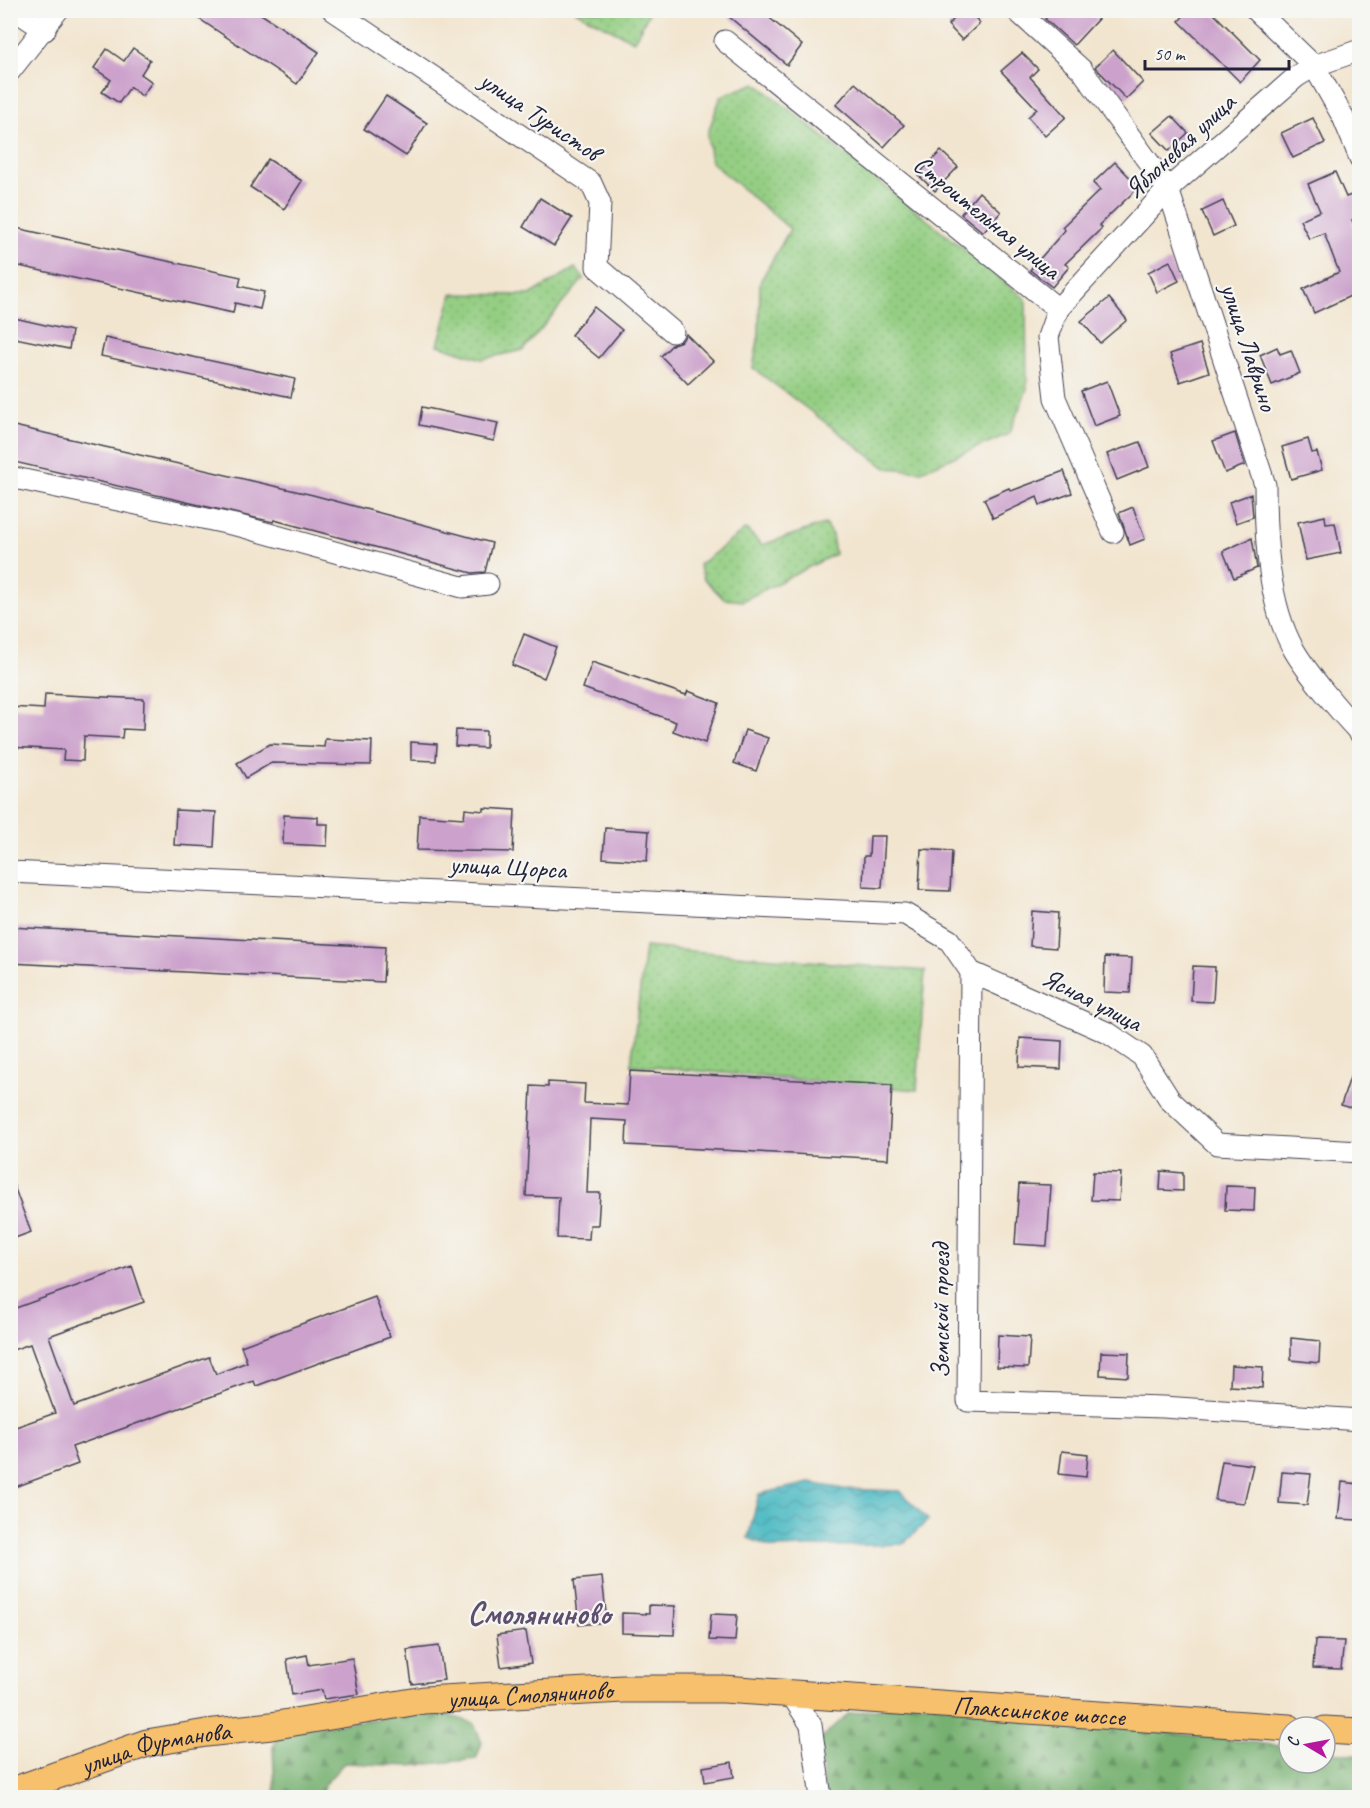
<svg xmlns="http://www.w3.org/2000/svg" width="1370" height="1808" viewBox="0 0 1370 1808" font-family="Caveat,sans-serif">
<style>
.grass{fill:url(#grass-dots);stroke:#5b785f;stroke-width:1.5}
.forest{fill:url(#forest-firs);stroke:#4c6a56;stroke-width:1.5}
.water{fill:url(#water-waves);stroke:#376e7f;stroke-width:1.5}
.building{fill:#cca2cc}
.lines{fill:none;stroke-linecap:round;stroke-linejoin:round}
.minor-casing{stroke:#413f51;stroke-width:23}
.major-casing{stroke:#413f51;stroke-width:29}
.minor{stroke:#fff;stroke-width:21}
.major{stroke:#f7c06c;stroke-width:27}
.labels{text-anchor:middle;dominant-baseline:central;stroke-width:4.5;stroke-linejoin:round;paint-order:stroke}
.street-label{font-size:26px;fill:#22223b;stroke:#f6f6f2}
.district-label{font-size:32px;font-weight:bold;fill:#5e4f6e;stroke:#f6f6f2}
</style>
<defs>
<pattern id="grass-dots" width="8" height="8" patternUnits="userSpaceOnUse" patternTransform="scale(1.5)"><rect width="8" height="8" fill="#94ce83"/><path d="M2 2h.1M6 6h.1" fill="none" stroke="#7fb172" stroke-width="1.8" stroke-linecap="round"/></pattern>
<pattern id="forest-firs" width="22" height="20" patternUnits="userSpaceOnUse" patternTransform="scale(1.5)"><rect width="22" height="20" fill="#77b171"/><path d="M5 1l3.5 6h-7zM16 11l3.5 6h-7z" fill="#61905e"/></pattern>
<pattern id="water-waves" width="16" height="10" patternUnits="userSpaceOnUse" patternTransform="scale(1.5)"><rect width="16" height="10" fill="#4cbac3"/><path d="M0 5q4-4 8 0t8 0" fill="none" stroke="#3f97a0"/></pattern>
</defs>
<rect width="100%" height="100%" fill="#f6f6f2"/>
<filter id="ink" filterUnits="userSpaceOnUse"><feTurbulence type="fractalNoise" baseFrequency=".0167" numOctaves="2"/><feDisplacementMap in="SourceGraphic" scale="12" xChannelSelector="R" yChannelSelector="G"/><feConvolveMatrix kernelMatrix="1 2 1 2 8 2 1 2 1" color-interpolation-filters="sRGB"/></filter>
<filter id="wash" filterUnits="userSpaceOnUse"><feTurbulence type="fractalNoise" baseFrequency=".008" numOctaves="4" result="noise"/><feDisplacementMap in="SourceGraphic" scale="24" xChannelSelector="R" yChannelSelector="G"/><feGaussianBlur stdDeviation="1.35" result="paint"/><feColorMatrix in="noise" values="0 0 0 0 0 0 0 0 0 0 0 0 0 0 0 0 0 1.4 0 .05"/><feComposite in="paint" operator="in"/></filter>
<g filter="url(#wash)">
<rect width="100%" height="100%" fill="#f2e5cf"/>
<g class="grass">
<path d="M 575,11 L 650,11 L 634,41 Z"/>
<path d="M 756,83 L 1026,299 L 1027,389 L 1009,434 L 921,471 L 886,468 L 753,368 L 759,335 L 760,282 L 790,229 L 711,162 L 707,135 L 721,96 Z"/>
<path d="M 575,268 L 584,278 L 523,350 L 482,359 L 438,345 L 452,294 L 530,295 Z"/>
<path d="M 825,524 L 832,535 L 835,554 L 742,601 L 724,599 L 704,579 L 699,565 L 746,529 L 762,545 Z"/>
<path d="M 645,947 L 925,971 L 917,1090 L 631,1065 Z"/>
</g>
<g class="forest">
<path d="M 913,1702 L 1289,1747 L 1289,1763 L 1325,1763 L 1325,1751 L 1359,1755 L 1359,1797 L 824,1797 L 821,1739 L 848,1714 Z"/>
<path d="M 434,1711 L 474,1723 L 482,1743 L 476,1759 L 410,1766 L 344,1763 L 324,1785 L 322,1798 L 275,1797 L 273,1747 L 283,1731 Z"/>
</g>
<path class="water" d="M 810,1483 L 843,1489 L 900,1491 L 928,1520 L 903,1544 L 773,1548 L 748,1538 L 759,1494 Z"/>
<g id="blocks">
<g class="building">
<path d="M 186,10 L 255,10 L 319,52 L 297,84 Z"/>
<path d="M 721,10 L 760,10 L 802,45 L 787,65 Z"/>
<path d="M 963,10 L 968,10 L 980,23 L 962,40 L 948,25 Z"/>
<path d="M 1053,10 L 1089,10 L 1098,19 L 1074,45 L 1045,19 Z"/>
<path d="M 1189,10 L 1210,10 L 1260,60 L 1240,82 L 1179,21 Z"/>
<path d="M 133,48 L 150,60 L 141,74 L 152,82 L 142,96 L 130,87 L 119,103 L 102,92 L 111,80 L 94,68 L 107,49 L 124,61 Z"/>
<path d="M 1113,50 L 1143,82 L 1126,99 L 1095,67 Z"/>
<path d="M 1022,53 L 1038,69 L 1030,77 L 1066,117 L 1045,136 L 1028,117 L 1037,109 L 1001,71 Z"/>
<path d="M 855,83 L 904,125 L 884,147 L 836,105 Z"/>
<path d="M 386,96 L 427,123 L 406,156 L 364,129 Z"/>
<path d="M 1172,116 L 1188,133 L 1169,151 L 1152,133 Z"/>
<path d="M 1313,118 L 1325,143 L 1293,158 L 1281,133 Z"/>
<path d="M 941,151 L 958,167 L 935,191 L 918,175 Z"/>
<path d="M 268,159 L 302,181 L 284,209 L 250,187 Z"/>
<path d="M 1115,162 L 1139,187 L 1099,225 L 1102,228 L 1065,264 L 1069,267 L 1052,287 L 1030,270 L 1065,230 L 1062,227 L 1100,190 L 1093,183 Z"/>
<path d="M 1335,172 L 1346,197 L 1359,192 L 1359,217 L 1352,220 L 1359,239 L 1359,292 L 1314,313 L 1303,289 L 1339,272 L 1324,233 L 1309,239 L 1300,220 L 1320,211 L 1308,184 Z"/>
<path d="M 979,192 L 1001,212 L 983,232 L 961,214 Z"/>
<path d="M 540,198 L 572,218 L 554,246 L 523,227 Z"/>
<path d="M 1223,201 L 1234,226 L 1213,236 L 1202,211 Z"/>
<path d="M 16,228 L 241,277 L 239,286 L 264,292 L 260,309 L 235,303 L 233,313 L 10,264 Z"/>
<path d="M 1170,261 L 1179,281 L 1157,292 L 1148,272 Z"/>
<path d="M 1109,298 L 1127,320 L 1100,343 L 1081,321 Z"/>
<path d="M 594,307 L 622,330 L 599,358 L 571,335 Z"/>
<path d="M 10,317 L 72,331 L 69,349 L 10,337 Z"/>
<path d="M 686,334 L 713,361 L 688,384 L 661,356 L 673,344 L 682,341 Z"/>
<path d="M 105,338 L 295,379 L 291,397 L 101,356 Z"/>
<path d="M 1200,344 L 1209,372 L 1180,382 L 1170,354 Z"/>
<path d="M 1277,347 L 1280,354 L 1291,350 L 1300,373 L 1272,385 L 1260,355 Z"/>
<path d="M 1107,381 L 1120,416 L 1094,426 L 1081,391 Z"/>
<path d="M 422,407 L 498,423 L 494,441 L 419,425 Z"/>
<path d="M 10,425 L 313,495 L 492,543 L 485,572 L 472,573 L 274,520 L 273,522 L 10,461 Z"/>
<path d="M 1235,433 L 1245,465 L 1225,473 L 1213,441 Z"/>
<path d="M 1308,439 L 1312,453 L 1317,452 L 1322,470 L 1291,479 L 1282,447 Z"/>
<path d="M 1140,442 L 1149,467 L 1117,480 L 1107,454 Z"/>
<path d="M 1064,471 L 1072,493 L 1040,505 L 1037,497 L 993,518 L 984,499 L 1009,488 L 1011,491 Z"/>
<path d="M 1251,494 L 1253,517 L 1236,523 L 1229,502 Z"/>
<path d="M 1133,507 L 1145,539 L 1130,545 L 1119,513 Z"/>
<path d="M 1325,516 L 1326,524 L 1335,523 L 1341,553 L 1306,560 L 1298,522 Z"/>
<path d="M 1252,538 L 1257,568 L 1234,578 L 1223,551 Z"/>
<path d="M 524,634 L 556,647 L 544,678 L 512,665 Z"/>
<path d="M 592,662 L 686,695 L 688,691 L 719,703 L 705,743 L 673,731 L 676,722 L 583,688 Z"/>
<path d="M 45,694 L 144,699 L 143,730 L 123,729 L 122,738 L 84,736 L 83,761 L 63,760 L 64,750 L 10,747 L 10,707 L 44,709 Z"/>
<path d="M 456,730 L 486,731 L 486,748 L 455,746 Z"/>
<path d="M 745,730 L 768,738 L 756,771 L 734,763 Z"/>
<path d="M 325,739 L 372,741 L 371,765 L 271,763 L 246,778 L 237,763 L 270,744 L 324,747 Z"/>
<path d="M 411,742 L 437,744 L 436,761 L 411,760 Z"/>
<path d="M 484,808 L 515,810 L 513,852 L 417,850 L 419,815 L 464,818 L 465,809 L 484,811 Z"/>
<path d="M 176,810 L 216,812 L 214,847 L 174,845 Z"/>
<path d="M 284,815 L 318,817 L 318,824 L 328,824 L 327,846 L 283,844 Z"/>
<path d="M 605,828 L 649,831 L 647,861 L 603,858 Z"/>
<path d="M 870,836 L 885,836 L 882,888 L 863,887 L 864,856 L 869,856 Z"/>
<path d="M 921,849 L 952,851 L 950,891 L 919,890 Z"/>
<path d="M 1032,911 L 1058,913 L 1056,948 L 1030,946 Z"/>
<path d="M 10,927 L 385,947 L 383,982 L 10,963 Z"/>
<path d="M 1105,957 L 1132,958 L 1130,993 L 1104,992 Z"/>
<path d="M 1193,966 L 1215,967 L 1213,1002 L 1191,1001 Z"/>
<path d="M 1020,1038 L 1062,1041 L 1061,1069 L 1019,1067 Z"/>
<path d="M 1356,1059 L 1359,1059 L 1359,1110 L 1341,1105 Z"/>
<path d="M 630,1071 L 892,1085 L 888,1159 L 626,1145 L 627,1121 L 590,1119 L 587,1193 L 600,1193 L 598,1225 L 590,1225 L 589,1239 L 557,1238 L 559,1197 L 526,1196 L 531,1086 L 548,1087 L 548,1082 L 585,1084 L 584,1103 L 628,1105 Z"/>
<path d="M 1161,1171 L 1183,1173 L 1183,1191 L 1160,1190 Z"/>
<path d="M 1093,1172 L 1121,1173 L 1119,1201 L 1091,1200 Z"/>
<path d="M 12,1181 L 31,1232 L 15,1238 L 10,1227 Z"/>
<path d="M 1019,1184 L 1051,1185 L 1047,1246 L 1015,1244 Z"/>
<path d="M 1226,1186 L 1255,1187 L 1254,1211 L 1225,1210 Z"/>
<path d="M 132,1266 L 144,1302 L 49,1336 L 74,1406 L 209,1357 L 216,1374 L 247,1362 L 241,1346 L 375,1297 L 390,1337 L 256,1386 L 254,1381 L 72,1447 L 78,1464 L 10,1489 L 10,1429 L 55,1413 L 30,1344 L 10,1351 L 10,1310 Z"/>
<path d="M 998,1335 L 1030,1337 L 1028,1368 L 997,1367 Z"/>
<path d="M 1291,1338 L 1320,1341 L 1319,1363 L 1291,1360 Z"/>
<path d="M 1101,1352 L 1129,1353 L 1128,1377 L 1100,1375 Z"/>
<path d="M 1231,1365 L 1263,1367 L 1262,1388 L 1230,1386 Z"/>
<path d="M 1062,1451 L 1088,1454 L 1086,1477 L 1059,1474 Z"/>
<path d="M 1222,1461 L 1253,1465 L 1244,1503 L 1215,1500 Z"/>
<path d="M 1282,1472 L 1311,1474 L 1307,1505 L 1279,1503 Z"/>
<path d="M 1342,1482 L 1359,1484 L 1359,1520 L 1338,1519 Z"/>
<path d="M 602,1577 L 607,1622 L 579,1625 L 574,1580 Z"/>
<path d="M 649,1605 L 675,1606 L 674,1635 L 622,1633 L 622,1613 L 649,1614 Z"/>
<path d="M 711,1614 L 737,1615 L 735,1641 L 709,1640 Z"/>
<path d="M 526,1631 L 531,1663 L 501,1667 L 497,1635 Z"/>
<path d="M 1315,1640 L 1344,1641 L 1341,1669 L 1313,1668 Z"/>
<path d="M 439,1646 L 444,1680 L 412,1684 L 407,1650 Z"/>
<path d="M 307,1655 L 309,1665 L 352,1658 L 359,1694 L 324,1699 L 322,1690 L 292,1695 L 287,1659 Z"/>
<path d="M 732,1762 L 734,1777 L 705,1782 L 703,1767 Z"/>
</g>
</g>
</g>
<g filter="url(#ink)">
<use href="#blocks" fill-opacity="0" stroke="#413f51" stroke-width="1.5"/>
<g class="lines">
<g class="minor-casing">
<g id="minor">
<path d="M 15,10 L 45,30"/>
<path d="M 333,10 L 591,183 L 600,203 L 597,267 L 673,332"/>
<path d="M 1016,10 L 1082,70 L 1168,189 L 1265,485 C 1265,536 1268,605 1294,650 C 1308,674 1340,712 1360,733"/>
<path d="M 1256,10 L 1314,66 L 1343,117 L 1360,158"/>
<path d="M 725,41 L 1058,309 L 1048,337 L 1055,398 L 1113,532"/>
<path d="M 10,71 L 58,10"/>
<path d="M 1058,309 L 1168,189 L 1296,77 L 1314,66 L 1360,50"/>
<path d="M 10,477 L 240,526 L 462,587 L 488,584"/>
<path d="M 10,872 L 905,914 L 949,940 L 971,972 L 1108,1033 L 1142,1056 L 1170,1100 L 1217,1144 L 1360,1152"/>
<path d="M 971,972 L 968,1401 L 1163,1407 L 1360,1420"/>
<path d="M 791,1694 L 811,1725 L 821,1798"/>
</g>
</g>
<g class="major-casing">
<g id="major">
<path d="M 1325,1730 L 1360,1732"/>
<path id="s1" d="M 10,1792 L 147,1743 L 206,1733 L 271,1726 L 424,1700 L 623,1689 L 723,1689 L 1289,1728"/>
</g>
</g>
<use href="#minor" class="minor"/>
<use href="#major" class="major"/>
</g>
</g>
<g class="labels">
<g class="street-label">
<text transform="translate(540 116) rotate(34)">улица Туристов</text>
<text transform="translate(1180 146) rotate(-43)">Яблоневая улица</text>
<text transform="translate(987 217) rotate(39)">Строительная улица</text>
<text transform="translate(1249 347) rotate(72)">улица Лаврино</text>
<text transform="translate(508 867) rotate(3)">улица Щорса</text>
<text transform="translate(1092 1000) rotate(27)">Ясная улица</text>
<text transform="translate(940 1311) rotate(-90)">Земской проезд</text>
<text stroke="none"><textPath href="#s1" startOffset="532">улица Смоляниново</textPath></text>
<text stroke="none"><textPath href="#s1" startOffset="1042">Плаксинское шоссе</textPath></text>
<text stroke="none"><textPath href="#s1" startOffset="153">улица Фурманова</textPath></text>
</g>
<g class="district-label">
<text x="539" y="1613">Смоляниново</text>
</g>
</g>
<rect width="1370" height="1808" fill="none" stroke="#f6f6f2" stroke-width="36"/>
<g transform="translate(1307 1745) rotate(280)"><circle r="28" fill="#f6f6f2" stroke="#a1a1a9" stroke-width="1.5"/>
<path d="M0-4.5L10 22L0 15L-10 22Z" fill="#b5179e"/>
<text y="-9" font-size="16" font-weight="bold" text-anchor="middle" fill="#22223b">С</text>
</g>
<path d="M1145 60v9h144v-9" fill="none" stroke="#22223b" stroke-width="3"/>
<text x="1154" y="60" font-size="18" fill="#22223b" stroke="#f6f6f2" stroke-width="4.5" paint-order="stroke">50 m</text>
</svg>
